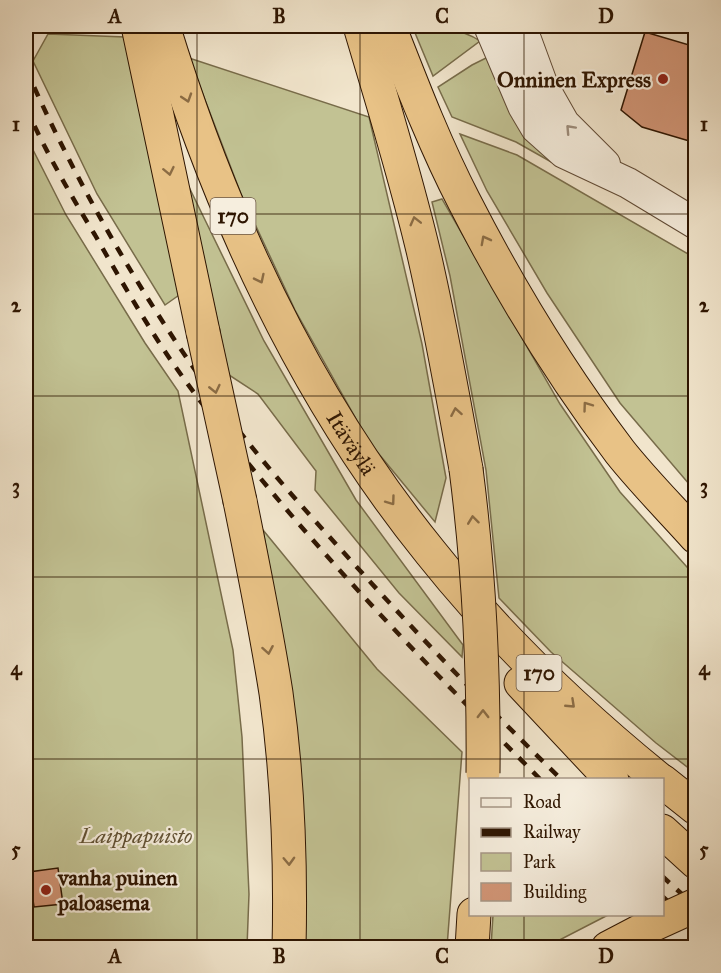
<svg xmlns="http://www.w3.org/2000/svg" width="721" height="973" viewBox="0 0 721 973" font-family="'IM FELL Great Primer',serif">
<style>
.green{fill:#c2c293;stroke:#786c4a;stroke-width:1.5}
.building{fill:#d19576;stroke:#2e1501;stroke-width:1.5}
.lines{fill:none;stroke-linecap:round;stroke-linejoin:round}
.minor-casing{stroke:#5f4934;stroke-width:32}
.highway-casing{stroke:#2e1501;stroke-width:35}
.minor{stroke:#f6eede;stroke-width:30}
.highway{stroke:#e8c286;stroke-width:33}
.rail{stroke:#2e1501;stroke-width:4.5;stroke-dasharray:10 10;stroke-linecap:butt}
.highway-bridge-casing{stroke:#2e1501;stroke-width:35;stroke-linecap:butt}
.highway-bridge{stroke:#e8c286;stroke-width:33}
.oneway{stroke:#8b6c44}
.oneway2{stroke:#9c8c7b}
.grid{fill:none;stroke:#2e1501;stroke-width:1.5;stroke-opacity:0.55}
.poi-dot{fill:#8f2418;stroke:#f6eede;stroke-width:2}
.labels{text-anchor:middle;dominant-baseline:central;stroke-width:4.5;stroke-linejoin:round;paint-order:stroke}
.shield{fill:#f6eede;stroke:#6a5643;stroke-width:1.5}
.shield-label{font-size:21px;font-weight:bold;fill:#2e1501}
.poi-label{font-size:22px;font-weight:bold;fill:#2e1501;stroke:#f6eede;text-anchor:end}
.street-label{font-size:22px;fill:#2e1501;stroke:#f6eede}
.park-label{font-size:22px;font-style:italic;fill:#625234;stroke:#f6eede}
.neatline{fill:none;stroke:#2e1501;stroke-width:2}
.grid-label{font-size:20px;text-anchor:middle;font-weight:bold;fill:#2e1501}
</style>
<rect width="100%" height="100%" fill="#f1e5cc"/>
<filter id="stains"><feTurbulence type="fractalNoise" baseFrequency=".00333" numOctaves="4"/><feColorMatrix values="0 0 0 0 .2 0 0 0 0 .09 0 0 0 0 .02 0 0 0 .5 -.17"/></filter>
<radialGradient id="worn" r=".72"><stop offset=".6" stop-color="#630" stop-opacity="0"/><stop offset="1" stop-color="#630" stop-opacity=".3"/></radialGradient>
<g class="green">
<path d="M 413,28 C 437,28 459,27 480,41 L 433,76 Z"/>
<path d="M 48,34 L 125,37 L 182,293 L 165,305 L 97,194 L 33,61 Z"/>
<path d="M 488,57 L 562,168 L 516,142 L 452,117 L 438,87 L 472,65 Z"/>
<path d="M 189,58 L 369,117 L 422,344 L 446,478 L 435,522 L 369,442 L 295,310 L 241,194 Z"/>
<path d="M 460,134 L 517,155 L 695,258 L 695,491 L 620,403 L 547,293 L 487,191 Z"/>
<path d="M 26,136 L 66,215 L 145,343 L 178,391 L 233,650 L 242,737 L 249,894 L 247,947 L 26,947 Z"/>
<path d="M 188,185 L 264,341 L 356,500 L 463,645 L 462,657 L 399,593 L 315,490 L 316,471 L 258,394 L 229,375 Z"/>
<path d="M 442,199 L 560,404 L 620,492 L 695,576 L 695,773 L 656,743 L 551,652 L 499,598 L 486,470 L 450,276 L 432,202 Z"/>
<path d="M 263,530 L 377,669 L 462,752 L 447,947 L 305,947 L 292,696 Z"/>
<path d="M 493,915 L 493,914 L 608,915 L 546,947 L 491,947 Z"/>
</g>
<g class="building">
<path d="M 645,32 L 696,47 L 696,143 L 642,127 L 621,110 Z"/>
<path d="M 58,868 L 63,904 L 34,907 L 29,872 Z"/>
</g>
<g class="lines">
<g class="minor-casing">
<g id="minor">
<path d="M 489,26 L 523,106 L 536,128 L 564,153 L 628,183 L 696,224"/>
<path d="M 521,26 L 543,86 L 564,123 L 605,164"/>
</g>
</g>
<g class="highway-casing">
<g id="highway">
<path d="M 138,26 L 203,332"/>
<path id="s1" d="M 163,26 C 221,215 306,399 431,553 C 498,637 576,712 660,780"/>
<path d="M 360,26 C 382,100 405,174 423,250 C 440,323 453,396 466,469"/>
<path d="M 389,26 C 412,85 435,145 464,201 C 509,289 560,373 620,452 C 643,481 671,509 696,537"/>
<path d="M 240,501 C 253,565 266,629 276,693 C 288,778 291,863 289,948"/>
<path d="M 521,683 L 612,780"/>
<path d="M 662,781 L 696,808"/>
<path d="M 662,831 L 696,862"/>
<path d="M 472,948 L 474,914"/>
<path d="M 608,948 L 650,926"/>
</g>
</g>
<use href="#minor" class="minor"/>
<use href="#highway" class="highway"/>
<g class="rail">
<path d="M 26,69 C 80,191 148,308 228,416 C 264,465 305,510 345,554 C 415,632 487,707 562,780"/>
<path d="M 26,108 C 46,152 70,194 95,235 C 119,277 143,319 170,359 C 277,513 409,647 541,780"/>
<path d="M 662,876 L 696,907"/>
<path d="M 662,896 L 696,926"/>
</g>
<g class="highway-bridge-casing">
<g id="highway-bridge">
<path d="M 203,332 L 240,501"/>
<path d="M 466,469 C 479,570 484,671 483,773"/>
<path d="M 650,926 L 696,905"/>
</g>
</g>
<use href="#highway-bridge" class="highway-bridge"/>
</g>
<defs><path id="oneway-chevron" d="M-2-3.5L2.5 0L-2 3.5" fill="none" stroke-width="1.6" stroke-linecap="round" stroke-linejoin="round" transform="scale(1.5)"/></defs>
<g class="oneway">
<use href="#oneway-chevron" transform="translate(187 98) rotate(72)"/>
<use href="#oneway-chevron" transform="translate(169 171) rotate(78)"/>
<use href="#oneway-chevron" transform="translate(415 221) rotate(-104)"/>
<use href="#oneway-chevron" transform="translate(485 240) rotate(-118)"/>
<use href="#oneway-chevron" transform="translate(260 279) rotate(64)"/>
<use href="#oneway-chevron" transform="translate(215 389) rotate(77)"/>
<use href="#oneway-chevron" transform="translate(587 406) rotate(-126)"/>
<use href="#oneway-chevron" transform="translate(456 412) rotate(-100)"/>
<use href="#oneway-chevron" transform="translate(391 501) rotate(54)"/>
<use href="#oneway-chevron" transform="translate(473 520) rotate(-97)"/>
<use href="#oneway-chevron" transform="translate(268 650) rotate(80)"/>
<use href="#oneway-chevron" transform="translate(571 704) rotate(43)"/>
<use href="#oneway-chevron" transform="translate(483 714) rotate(-90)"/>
<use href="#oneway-chevron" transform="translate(289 861) rotate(88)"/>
</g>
<use class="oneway2" href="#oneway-chevron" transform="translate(570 129) rotate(-133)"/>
<path class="grid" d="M 197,26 L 197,948M 360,26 L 360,948M 524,26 L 524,780M 26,214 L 696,214M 26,396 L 696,396M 26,577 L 696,577M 26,759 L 696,759M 524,914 L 524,948"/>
<g class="poi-dot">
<circle cx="663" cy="79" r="6"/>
<circle cx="46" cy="890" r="6"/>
</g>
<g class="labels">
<g class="shield">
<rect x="210.5" y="198" width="45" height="36" rx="4.5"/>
<rect x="516.5" y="655" width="45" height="36" rx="4.5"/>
</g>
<g class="shield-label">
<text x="233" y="216">170</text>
<text x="539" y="673">170</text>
</g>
<g class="poi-label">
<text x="651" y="79">Onninen Express</text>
<text x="58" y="877" text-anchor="start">vanha puinen<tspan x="58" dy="25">paloasema</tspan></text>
</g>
<g class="street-label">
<text stroke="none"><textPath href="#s1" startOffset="459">Itäväylä</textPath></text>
</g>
<g class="park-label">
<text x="136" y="835">Laippapuisto</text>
</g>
</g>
<rect width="721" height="973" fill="none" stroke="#f1e5cc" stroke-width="66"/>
<rect x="469" y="778" width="195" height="138" fill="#f6eede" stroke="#a69786" stroke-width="1.5"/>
<rect x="481" y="798" width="30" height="9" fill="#f6eede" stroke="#a69786" stroke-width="1.5"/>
<text x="523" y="808" font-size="18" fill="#2e1501">Road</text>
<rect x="481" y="828" width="30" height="9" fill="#2e1501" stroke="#a69786" stroke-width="1.5"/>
<text x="523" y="838" font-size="18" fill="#2e1501">Railway</text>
<rect x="481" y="853" width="30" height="18" fill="#c2c293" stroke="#a69786" stroke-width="1.5"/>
<text x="523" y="868" font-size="18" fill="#2e1501">Park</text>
<rect x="481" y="883" width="30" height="18" fill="#d19576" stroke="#a69786" stroke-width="1.5"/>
<text x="523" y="898" font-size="18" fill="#2e1501">Building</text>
<rect x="33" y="33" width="655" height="907" class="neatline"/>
<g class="grid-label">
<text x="115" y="23">A</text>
<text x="279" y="23">B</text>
<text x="442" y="23">C</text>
<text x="606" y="23">D</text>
<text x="16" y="131">1</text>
<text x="704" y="131">1</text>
<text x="16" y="312">2</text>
<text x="704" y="312">2</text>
<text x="16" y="493">3</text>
<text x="704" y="493">3</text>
<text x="16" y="675">4</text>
<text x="704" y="675">4</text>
<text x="16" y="856">5</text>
<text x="704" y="856">5</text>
<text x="115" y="963">A</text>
<text x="279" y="963">B</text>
<text x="442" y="963">C</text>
<text x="606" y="963">D</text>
</g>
<rect width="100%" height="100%" filter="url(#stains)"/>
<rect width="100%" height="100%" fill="url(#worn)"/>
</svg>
